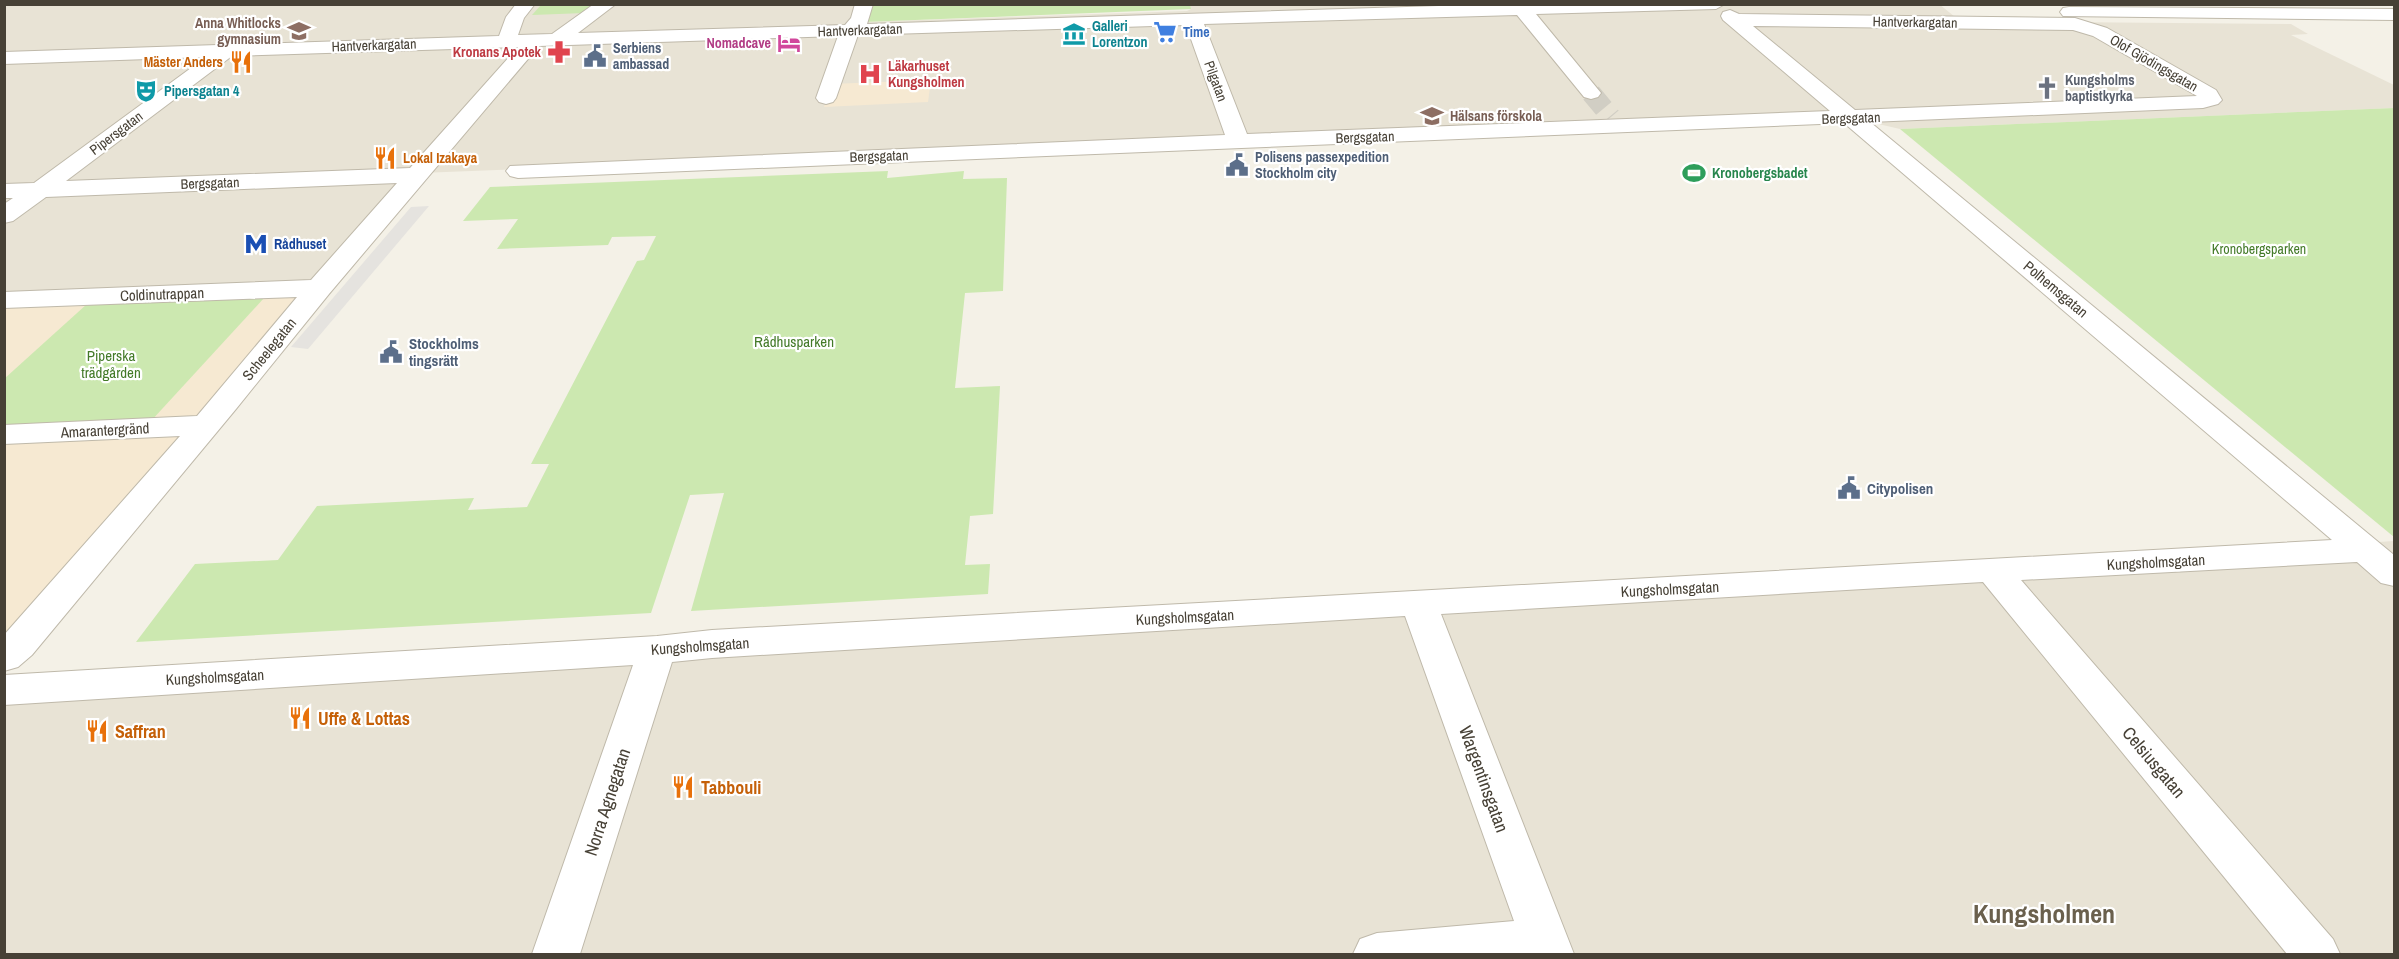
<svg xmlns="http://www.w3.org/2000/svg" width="2399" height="959" viewBox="0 0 2399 959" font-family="'Archivo Narrow',sans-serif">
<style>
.residential{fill:#e8e3d5}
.commercial{fill:#f6e9d2}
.green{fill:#cce8b0}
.parking{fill:#e5e3df}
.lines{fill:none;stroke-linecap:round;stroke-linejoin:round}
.minor-tunnel{stroke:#d1cec4;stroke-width:20;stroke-dasharray:20 10;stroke-linecap:butt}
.minor-casing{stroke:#bfb9aa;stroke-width:2}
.minor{fill:#fff;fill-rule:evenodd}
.labels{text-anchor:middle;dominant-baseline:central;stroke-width:4.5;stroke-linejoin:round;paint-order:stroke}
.far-street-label{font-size:14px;fill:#474136;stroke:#fff}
.far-education-label{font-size:14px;font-weight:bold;fill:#785e54;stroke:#fff;text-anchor:end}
.far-culture-label{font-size:14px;font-weight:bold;fill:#0d838f;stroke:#fff;text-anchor:start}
.far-shop-label{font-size:14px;font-weight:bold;fill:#366cbe;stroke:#fff;text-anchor:start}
.far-hotel-label{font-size:14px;font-weight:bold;fill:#b23c85;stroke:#fff;text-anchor:end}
.far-service-label{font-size:14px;font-weight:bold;fill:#4e5e75;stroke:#fff;text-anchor:start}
.far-health-label{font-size:14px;font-weight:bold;fill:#be3a42;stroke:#fff;text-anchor:end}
.far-food-label{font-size:14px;font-weight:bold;fill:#c56008;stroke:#fff;text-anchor:end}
.far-worship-label{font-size:14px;font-weight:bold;fill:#5b616d;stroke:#fff;text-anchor:start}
.far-leisure-label{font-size:14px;font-weight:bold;fill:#27864d;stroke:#fff;text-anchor:start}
.far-transit-label{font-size:14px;font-weight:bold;fill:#164399;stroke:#fff;text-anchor:start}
.far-park-label{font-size:14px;fill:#437a28;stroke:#fff}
.street-label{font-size:15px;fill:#474136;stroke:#fff}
.park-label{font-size:15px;fill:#437a28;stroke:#fff}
.service-label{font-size:15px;font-weight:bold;fill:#4e5e75;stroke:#fff;text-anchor:start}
.near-food-label{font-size:18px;font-weight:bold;fill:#c56008;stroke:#fff;text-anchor:start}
.near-street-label{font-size:18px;fill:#474136;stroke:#fff}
.near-district-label{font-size:26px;font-weight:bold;fill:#6a604d;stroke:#fff}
</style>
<rect width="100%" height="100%" fill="#f4f1e7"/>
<g class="residential">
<path d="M 1190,4 L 1939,4 L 1960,21 L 2291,24 L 2308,34 L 2291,35 L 2394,85 L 2394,108 L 1900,129 L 1848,117 L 420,173 L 320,289 L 5,302 L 4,5 L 869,5 L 864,22 L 1187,11 L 1191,9 Z"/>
<path d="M 2394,541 L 2394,954 L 5,954 L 4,688 Z"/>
</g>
<g class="commercial">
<path d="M 931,80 L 928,102 L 824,107 L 831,84 Z"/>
<path d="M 320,289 L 5,659 L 5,302 Z"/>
</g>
<g class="green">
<path d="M 869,4 L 1190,4 L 1191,9 L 864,22 Z"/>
<path d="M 541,5 L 592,5 L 585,13 L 532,15 Z"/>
<path d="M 2394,108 L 2394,537 L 1900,129 Z"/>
<path d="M 888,171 L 887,178 L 964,171 L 963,179 L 1007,178 L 1003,291 L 965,293 L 955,388 L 1000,386 L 993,514 L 970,516 L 965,565 L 990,564 L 988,594 L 691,611 L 724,493 L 690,495 L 651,613 L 136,642 L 195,564 L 278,560 L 317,506 L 474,498 L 468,510 L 527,507 L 549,464 L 531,464 L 637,261 L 644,260 L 656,236 L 612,237 L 608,245 L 497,249 L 518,219 L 463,221 L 490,187 Z"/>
<path d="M 265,297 L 151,421 L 5,428 L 4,379 L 87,304 Z"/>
</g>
<path class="parking" d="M 429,206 L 308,349 L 291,347 L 411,207 Z"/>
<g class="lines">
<path class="minor-tunnel" d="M 1591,93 L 1611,117"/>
<g class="minor-casing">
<g id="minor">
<path d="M 516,4 L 535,4 L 524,18 L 518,35 L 552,34 L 594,4 L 616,4 L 578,33 L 845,25 L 851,18 L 855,4 L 873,4 L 867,24 L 1503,4 L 1725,4 L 1716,9 L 1536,14 L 1601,93 L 1598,97 L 1591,99 L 1584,97 L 1517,15 L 1204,24 L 1247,134 L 1830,111 L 1723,20 L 1721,16 L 1723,12 L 1730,10 L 1739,14 L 2075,18 L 2107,28 L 2216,90 L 2222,100 L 2218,104 L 2203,108 L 1870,122 L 2394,555 L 2394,586 L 2381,583 L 2357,562 L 2021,580 L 2333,939 L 2340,954 L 2287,954 L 1983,582 L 1441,614 L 1574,954 L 1353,954 L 1360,939 L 1377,933 L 1514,921 L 1405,616 L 712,658 L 672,662 L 580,954 L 532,954 L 633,665 L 4,705 L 4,675 L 657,636 L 712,630 L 2332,540 L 1844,123 L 518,178 L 510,176 L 506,171 L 510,166 L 1225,135 L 1186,25 L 858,35 L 836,98 L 833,102 L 826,104 L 819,102 L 816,98 L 838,36 L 539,46 L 329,294 L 236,409 L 32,655 L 18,667 L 4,671 L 4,635 L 180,436 L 4,444 L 4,425 L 197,416 L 297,297 L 4,308 L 4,292 L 311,280 L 397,183 L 46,197 L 13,221 L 4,223 L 4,204 L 13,198 L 4,198 L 4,184 L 34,183 L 206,57 L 4,64 L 4,52 L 499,36 L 506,17 ZM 1753,26 L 2073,30 L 2093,36 L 2197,96 L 1855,110 ZM 518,47 L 410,168 L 66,181 L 232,56 Z"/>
<path d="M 2069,7 L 2394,9 L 2394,20 L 2063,16 L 2060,12 L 2063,8 Z"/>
</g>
</g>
<use href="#minor" class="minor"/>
</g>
<defs>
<g id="school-bare" transform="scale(1.8)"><path d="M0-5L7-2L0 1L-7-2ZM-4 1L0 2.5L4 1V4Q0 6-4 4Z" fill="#8d6e63" stroke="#fff" stroke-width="2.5" paint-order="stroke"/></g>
<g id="supermarket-bare" transform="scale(1.8)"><path d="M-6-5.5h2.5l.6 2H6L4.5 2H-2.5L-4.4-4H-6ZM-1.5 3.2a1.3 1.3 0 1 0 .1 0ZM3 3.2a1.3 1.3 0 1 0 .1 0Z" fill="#3f7fe0" stroke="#fff" stroke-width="2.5" paint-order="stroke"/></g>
<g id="museum-bare" transform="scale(1.8)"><path d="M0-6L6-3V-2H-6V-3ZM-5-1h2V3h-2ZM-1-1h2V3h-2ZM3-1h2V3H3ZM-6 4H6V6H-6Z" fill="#0f9aa8" stroke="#fff" stroke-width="2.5" paint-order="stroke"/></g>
<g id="hotel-bare" transform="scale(1.8)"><path d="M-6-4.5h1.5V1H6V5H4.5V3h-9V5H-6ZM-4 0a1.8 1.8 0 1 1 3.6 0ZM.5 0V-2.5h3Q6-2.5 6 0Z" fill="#d1479c" stroke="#fff" stroke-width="2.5" paint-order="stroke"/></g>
<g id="pharmacy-bare" transform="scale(1.8)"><path d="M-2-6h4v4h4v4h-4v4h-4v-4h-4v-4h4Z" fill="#e0444e" stroke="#fff" stroke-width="2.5" paint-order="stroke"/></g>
<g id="civic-bare" transform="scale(1.8)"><path d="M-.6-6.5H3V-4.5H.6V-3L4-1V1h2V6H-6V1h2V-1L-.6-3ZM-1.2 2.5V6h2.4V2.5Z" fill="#5c6f8a" stroke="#fff" stroke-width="2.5" paint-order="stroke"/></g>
<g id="restaurant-bare" transform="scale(1.8)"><path d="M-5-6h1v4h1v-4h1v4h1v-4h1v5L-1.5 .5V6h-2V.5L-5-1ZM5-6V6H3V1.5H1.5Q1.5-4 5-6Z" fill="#e8710a" stroke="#fff" stroke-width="2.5" paint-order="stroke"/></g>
<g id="hospital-bare" transform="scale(1.8)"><path d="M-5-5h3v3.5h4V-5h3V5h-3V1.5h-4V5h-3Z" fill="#e0444e" stroke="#fff" stroke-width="2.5" paint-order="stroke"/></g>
<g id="church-bare" transform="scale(1.8)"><path d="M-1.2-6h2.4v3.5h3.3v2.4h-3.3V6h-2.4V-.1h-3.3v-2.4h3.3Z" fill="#6b7280" stroke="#fff" stroke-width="2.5" paint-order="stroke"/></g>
<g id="theatre-bare" transform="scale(1.8)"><path d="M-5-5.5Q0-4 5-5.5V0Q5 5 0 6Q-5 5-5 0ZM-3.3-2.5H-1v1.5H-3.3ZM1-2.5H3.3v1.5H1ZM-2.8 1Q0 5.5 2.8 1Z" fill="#0f9aa8" stroke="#fff" stroke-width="2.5" paint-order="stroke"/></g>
<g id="stadium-bare" transform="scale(1.8)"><path d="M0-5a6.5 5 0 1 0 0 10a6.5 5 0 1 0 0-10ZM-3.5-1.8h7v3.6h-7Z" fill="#2e9e5b" stroke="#fff" stroke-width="2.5" paint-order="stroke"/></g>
<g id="metro-bare" transform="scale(1.8)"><path d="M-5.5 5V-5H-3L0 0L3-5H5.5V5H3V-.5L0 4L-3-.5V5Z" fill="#1a4fb4" stroke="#fff" stroke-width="2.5" paint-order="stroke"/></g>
</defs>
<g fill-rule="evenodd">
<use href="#school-bare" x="299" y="31"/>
<use href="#supermarket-bare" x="1165" y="32"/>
<use href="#museum-bare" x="1074" y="34"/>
<use href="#hotel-bare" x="789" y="43"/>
<use href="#pharmacy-bare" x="559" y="52"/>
<use href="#civic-bare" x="595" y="56"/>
<use href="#restaurant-bare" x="241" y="62"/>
<use href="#hospital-bare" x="870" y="74"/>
<use href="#church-bare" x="2047" y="88"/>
<use href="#theatre-bare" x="146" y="91"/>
<use href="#school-bare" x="1432" y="116"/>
<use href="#restaurant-bare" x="385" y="158"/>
<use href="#civic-bare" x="1237" y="165"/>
<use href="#stadium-bare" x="1694" y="173"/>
<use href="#metro-bare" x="256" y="244"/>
<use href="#civic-bare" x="391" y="352"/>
<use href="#civic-bare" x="1849" y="488"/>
<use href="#restaurant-bare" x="300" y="718"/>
<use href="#restaurant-bare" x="97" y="731"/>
<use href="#restaurant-bare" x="683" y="787"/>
</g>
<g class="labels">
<g class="far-street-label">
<text transform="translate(1915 22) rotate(1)">Hantverkargatan</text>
<text transform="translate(860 30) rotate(-2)">Hantverkargatan</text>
<text transform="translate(374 45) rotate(-2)">Hantverkargatan</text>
<text transform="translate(2154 63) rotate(30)">Olof Gjödingsgatan</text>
<text transform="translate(1216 81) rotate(70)">Pilgatan</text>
<text transform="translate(1851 118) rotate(-2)">Bergsgatan</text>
<text transform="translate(116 133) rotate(-37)">Pipersgatan</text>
<text transform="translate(1365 137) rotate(-2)">Bergsgatan</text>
<text transform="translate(879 156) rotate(-2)">Bergsgatan</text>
<text transform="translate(210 183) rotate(-2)">Bergsgatan</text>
</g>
<g class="far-education-label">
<text x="281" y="23">Anna Whitlocks<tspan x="281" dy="16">gymnasium</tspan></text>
<text x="1450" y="116" text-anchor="start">Hälsans förskola</text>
</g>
<g class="far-culture-label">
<text x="1092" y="26">Galleri<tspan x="1092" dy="16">Lorentzon</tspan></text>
<text x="164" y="91">Pipersgatan 4</text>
</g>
<g class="far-shop-label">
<text x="1183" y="32">Time</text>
</g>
<g class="far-hotel-label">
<text x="771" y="43">Nomadcave</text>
</g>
<g class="far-service-label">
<text x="613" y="48">Serbiens<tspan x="613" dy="16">ambassad</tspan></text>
<text x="1255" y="157">Polisens passexpedition<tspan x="1255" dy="16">Stockholm city</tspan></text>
</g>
<g class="far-health-label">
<text x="541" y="52">Kronans Apotek</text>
<text x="888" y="66" text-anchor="start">Läkarhuset<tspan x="888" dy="16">Kungsholmen</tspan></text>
</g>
<g class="far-food-label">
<text x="223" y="62">Mäster Anders</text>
<text x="403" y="158" text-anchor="start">Lokal Izakaya</text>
</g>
<g class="far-worship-label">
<text x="2065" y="80">Kungsholms<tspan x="2065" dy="16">baptistkyrka</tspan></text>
</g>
<g class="far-leisure-label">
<text x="1712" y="173">Kronobergsbadet</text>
</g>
<g class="far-transit-label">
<text x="274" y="244">Rådhuset</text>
</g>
<g class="far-park-label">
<text x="2259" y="249">Kronobergsparken</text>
</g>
<g class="street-label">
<text transform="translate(2056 289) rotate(40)">Polhemsgatan</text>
<text transform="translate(162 294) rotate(-2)">Coldinutrappan</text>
<text transform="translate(269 349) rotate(-51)">Scheelegatan</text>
<text transform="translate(105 430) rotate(-3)">Amarantergränd</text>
<text transform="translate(2156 562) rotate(-3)">Kungsholmsgatan</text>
<text transform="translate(1670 589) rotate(-3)">Kungsholmsgatan</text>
<text transform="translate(1185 617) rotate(-3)">Kungsholmsgatan</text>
<text transform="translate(700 646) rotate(-4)">Kungsholmsgatan</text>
<text transform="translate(215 677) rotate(-3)">Kungsholmsgatan</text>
</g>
<g class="park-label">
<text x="794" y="341">Rådhusparken</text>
<text x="111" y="355">Piperska<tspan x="111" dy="17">trädgården</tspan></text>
</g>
<g class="service-label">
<text x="409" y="343">Stockholms<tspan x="409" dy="17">tingsrätt</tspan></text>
<text x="1867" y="488">Citypolisen</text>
</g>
<g class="near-food-label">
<text x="318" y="718">Uffe &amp; Lottas</text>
<text x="115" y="731">Saffran</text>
<text x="701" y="787">Tabbouli</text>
</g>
<g class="near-street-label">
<text transform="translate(2154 762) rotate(50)">Celsiusgatan</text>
<text transform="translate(1484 779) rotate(70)">Wargentinsgatan</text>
<text transform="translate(607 802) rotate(-72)">Norra Agnegatan</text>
</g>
<g class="near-district-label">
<text x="2044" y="913">Kungsholmen</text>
</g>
</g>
<rect width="2399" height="959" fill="none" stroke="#474136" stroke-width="12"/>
</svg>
